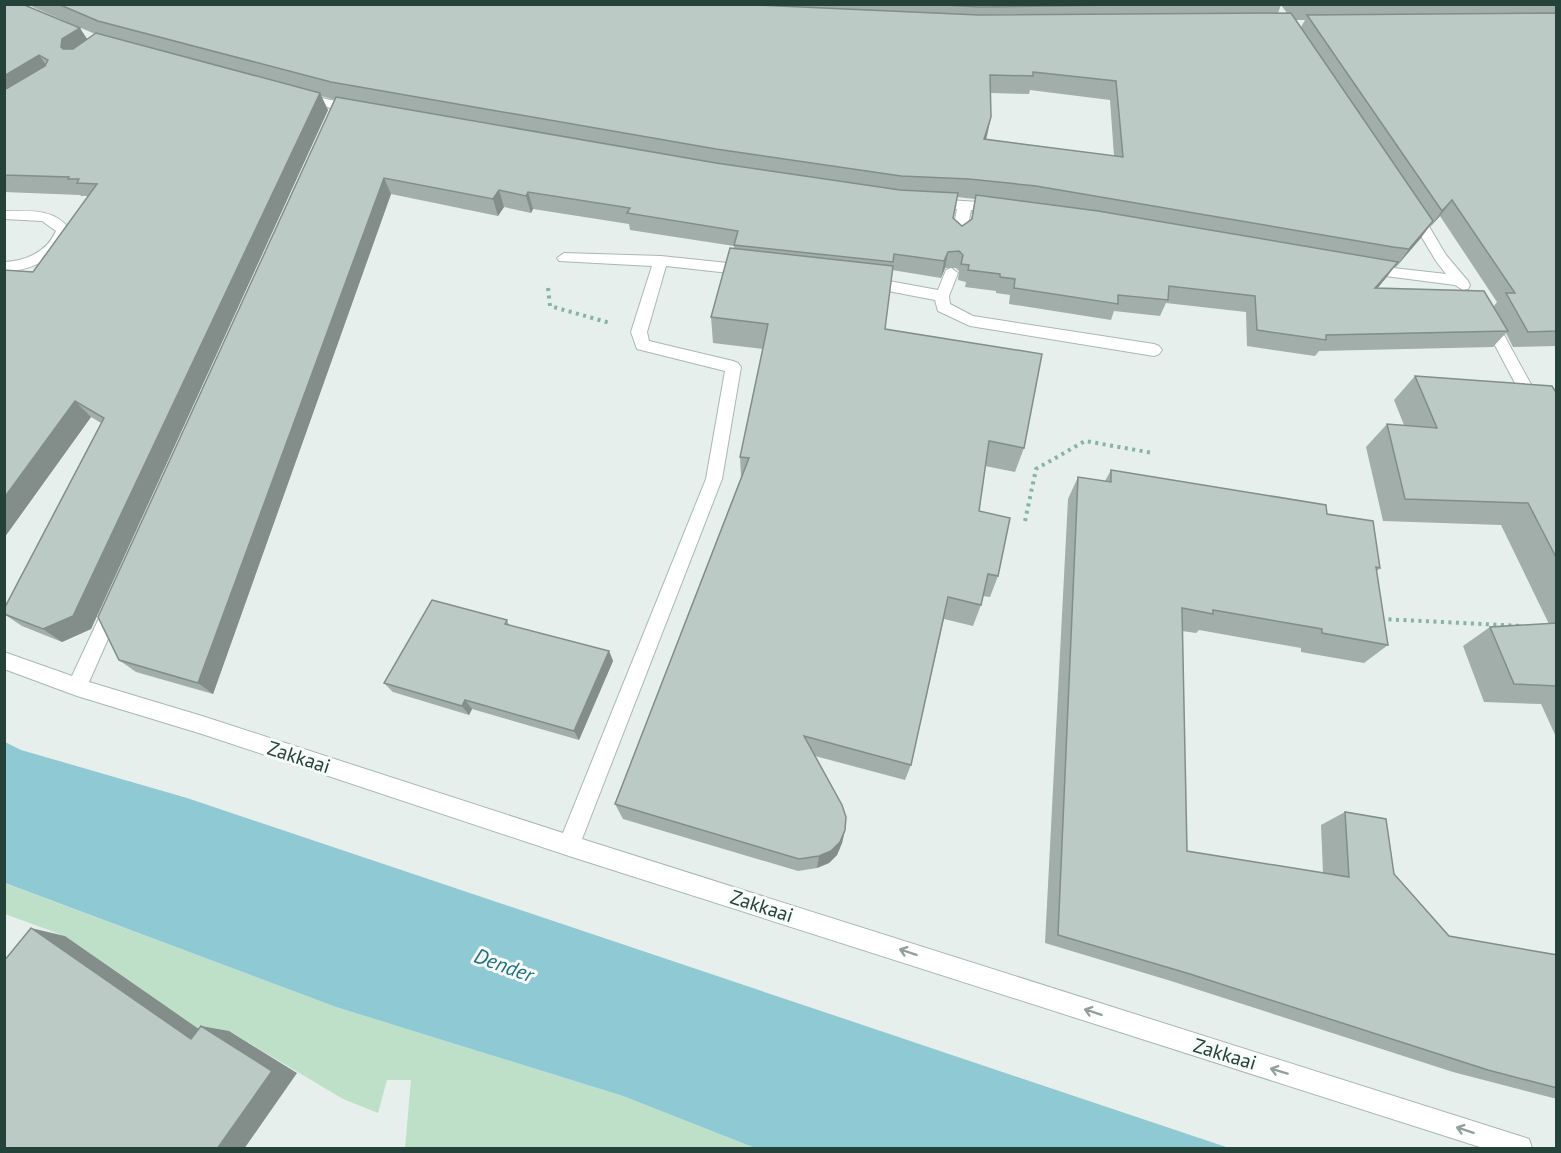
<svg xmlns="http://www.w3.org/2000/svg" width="1561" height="1153" viewBox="0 0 1561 1153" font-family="'PT Sans',sans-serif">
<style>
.green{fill:#bfe0c8}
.water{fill:#8ec9d4}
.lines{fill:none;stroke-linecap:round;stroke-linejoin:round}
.minor-casing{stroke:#a8b8b2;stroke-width:2}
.path{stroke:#86b3a5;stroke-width:4;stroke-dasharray:3 4.5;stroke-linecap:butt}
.minor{fill:#fff;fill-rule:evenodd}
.wall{fill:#a1aea9;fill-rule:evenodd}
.shaded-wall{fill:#838d89}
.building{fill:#bbcac4;stroke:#838d89;stroke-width:1.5;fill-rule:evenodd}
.oneway{stroke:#92a09c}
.labels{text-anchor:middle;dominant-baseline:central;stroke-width:6;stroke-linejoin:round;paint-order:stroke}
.near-street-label{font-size:20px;fill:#24423a;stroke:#f7fbf9}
.near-water-label{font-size:21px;font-style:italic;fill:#1c6f80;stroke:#f7fbf9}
</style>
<rect width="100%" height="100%" fill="#e6efeb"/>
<path class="green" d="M 4,883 L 336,1007 L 623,1096 L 755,1148 L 405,1148 L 411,1080 L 387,1080 L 378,1113 L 343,1099 L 229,1031 L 219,1043 L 65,936 L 5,914 Z"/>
<path class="water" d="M 5,742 L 21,750 L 187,798 L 1229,1148 L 755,1148 L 623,1096 L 336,1007 L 5,883 Z"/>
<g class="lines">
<g class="minor-casing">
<g id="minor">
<path d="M 301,93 L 360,107 L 362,110 L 356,114 L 297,100 L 297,94 Z"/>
<path d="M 931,199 L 996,203 L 1003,207 L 996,211 L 971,210 L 966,235 L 959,240 L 952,235 L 957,209 L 926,206 L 924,203 L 926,200 Z"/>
<path d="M 1413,207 L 1418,208 L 1446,255 L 1468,281 L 1470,285 L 1468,289 L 1463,290 L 1455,285 L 1362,273 L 1360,270 L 1367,265 L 1446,274 L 1436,261 L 1406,211 Z"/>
<path d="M 4,211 C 28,211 55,208 70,230 C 59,258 33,270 4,272 L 4,262 C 26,261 47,252 56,231 L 42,221 L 4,219 Z"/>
<path d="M 564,253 L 661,256 L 747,265 L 754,270 L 747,275 L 666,266 L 647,332 L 649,341 L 733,361 L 738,363 L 741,367 L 722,479 L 582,839 L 1520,1136 L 1529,1139 L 1532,1148 L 1483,1148 L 569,856 L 202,734 L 77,696 L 4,669 L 4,652 L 72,676 L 107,601 L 113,599 L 119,601 L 122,607 L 89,682 L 202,716 L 563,833 L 706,479 L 725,371 L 637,349 L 631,332 L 652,266 L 559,261 L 557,258 Z"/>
<path d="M 951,268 L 958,273 L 949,296 L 950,304 L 973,316 L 1154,344 L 1159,346 L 1162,350 L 1159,354 L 1154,356 L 970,326 L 938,311 L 935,300 L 867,287 L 860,282 L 867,277 L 938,290 L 946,270 Z"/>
<path d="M 1488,314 L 1493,315 L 1556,430 L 1556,450 L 1550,449 L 1481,319 Z"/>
</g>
</g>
<g class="path">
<path d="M 548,288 L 550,306 L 610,323"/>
<path d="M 1025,521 L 1036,469 L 1085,441 L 1153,453"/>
<path d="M 1381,619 L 1523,626"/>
</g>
<use href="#minor" class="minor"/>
</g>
<g class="wall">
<path d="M 4,4 L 87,39 L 95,34 L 33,7 L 31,4 L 1557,4 L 1557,346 L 1513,347 L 1506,333 L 1493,347 L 1319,351 L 1315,356 L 1247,346 L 1246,312 L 1166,303 L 1160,316 L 1114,311 L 1111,320 L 1009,304 L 1010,295 L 996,293 L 996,291 L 965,287 L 966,282 L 958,280 L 959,271 L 956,268 L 945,268 L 941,278 L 892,270 L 885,329 L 1024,448 L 1015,472 L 985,466 L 979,511 L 998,576 L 990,597 L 983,596 L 981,605 L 973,626 L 944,619 L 911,765 L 905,780 L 815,756 L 845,830 L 842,843 L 837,855 L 829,863 L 817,868 L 798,871 L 623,819 L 615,804 L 741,477 L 740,457 L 763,349 L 713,343 L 711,317 L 734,249 L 734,246 L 630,230 L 629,224 L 533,209 L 531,213 L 504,207 L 498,216 L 391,194 L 213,694 L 136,672 L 119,660 L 335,100 L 321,96 L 328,110 L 91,629 L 62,642 L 22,626 L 4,614 L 4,609 L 101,423 L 91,417 L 4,538 L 4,270 L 33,272 L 88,197 L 87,196 L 81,196 L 80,195 L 4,192 ZM 1281,5 L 1287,13 L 1278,13 ZM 1296,20 L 1305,20 L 1301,27 ZM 1030,90 L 1110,100 L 1114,156 L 986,139 L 990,93 L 1029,94 ZM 957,197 L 975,199 L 971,219 L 962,226 L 953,218 ZM 1440,216 L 1497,302 L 1493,307 L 1378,288 L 1394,266 L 1396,267 L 1420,239 L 1430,226 L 1430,227 Z"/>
<path d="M 1415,376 L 1557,394 L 1557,739 L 1541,704 L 1484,702 L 1463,646 L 1490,627 L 1549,624 L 1501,525 L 1383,521 L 1366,447 L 1387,424 L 1404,425 L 1394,400 Z"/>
<path d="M 1111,470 L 1327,514 L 1380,568 L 1376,572 L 1388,645 L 1364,663 L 1301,652 L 1301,648 L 1199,630 L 1196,633 L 1182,631 L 1187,851 L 1323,873 L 1321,825 L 1345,812 L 1394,874 L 1449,936 L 1557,955 L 1557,1099 L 1453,1072 L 1171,981 L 1045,943 L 1068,499 L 1078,477 L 1105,481 Z"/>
<path d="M 507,620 L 509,625 L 609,651 L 613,661 L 579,740 L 472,709 L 469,715 L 393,692 L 384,683 Z"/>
</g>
<g class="shaded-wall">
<path d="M 80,28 L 91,45 L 74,56 L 61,47 L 62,39 Z"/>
<path d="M 39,55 L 51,72 L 4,101 L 4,76 Z"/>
<path d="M 320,93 L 328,110 L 91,629 L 62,642 L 43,629 Z"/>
<path d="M 991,117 L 987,136 L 981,157 L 984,139 Z"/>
<path d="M 384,178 L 391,194 L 213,694 L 198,683 Z"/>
<path d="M 499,190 L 504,207 L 498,216 L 493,199 Z"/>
<path d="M 528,192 L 533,209 L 531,213 L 526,196 Z"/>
<path d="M 1452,200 L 1440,216 L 1430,227 L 1442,211 Z"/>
<path d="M 1433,221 L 1420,239 L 1396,267 L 1409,249 Z"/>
<path d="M 948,252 L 945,268 L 941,278 L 944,261 Z"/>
<path d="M 1398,262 L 1386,278 L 1364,304 L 1375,288 Z"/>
<path d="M 75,401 L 91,417 L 4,538 L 4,498 Z"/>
<path d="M 609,651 L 613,661 L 579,740 L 574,731 Z"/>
<path d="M 465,700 L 472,709 L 469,715 L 462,706 Z"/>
<path d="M 845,830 L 842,843 L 837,855 L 829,863 L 817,868 L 819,856 Z"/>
<path d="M 31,928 L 65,936 L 219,1043 L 191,1039 Z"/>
<path d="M 201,1026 L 229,1031 L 297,1073 L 244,1149 L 217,1149 Z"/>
</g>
<g class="building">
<path d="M 4,4 L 22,4 L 80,28 L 62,39 L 61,47 L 63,49 L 73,49 L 96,33 L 320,93 L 73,616 L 43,629 L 4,614 L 4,609 L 104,418 L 75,401 L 4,498 L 4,270 L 33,272 L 97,184 L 77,183 L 79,179 L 68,179 L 69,177 L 4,175 L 4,90 L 45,66 L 48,60 L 39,55 L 4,76 Z"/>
<path d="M 58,4 L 733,4 L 979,15 L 1291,13 L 1433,221 L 1409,249 L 1393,247 L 1036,186 L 969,179 L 901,176 L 716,149 L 331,82 L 98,21 ZM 1033,72 L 1116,81 L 1123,157 L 984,139 L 991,117 L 990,75 L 1033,76 Z"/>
<path d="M 929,4 L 1193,4 L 979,7 Z"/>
<path d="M 1557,13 L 1557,331 L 1528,332 L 1506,293 L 1515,293 L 1452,200 L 1442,211 L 1307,15 Z"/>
<path d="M 336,97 L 716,163 L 900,190 L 958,193 L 953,218 L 962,226 L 972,219 L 976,195 L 1098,211 L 1398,262 L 1375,288 L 1484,291 L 1508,331 L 1326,335 L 1326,340 L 1257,330 L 1255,296 L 1169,286 L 1168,300 L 1118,295 L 1118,304 L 1014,288 L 1015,279 L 1000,277 L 1000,274 L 968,270 L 969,265 L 961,264 L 963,255 L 959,251 L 948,252 L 944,261 L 894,254 L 893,262 L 734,245 L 738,231 L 627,213 L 630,208 L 528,192 L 526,196 L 499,190 L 493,199 L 384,178 L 198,683 L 119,660 L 98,617 Z"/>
<path d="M 730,248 L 893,266 L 885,329 L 1042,354 L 1024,448 L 989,441 L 979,511 L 1010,518 L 998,576 L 988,574 L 981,605 L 948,597 L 911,765 L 804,736 L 842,805 L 846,817 L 845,830 L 840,842 L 831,851 L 819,856 L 799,859 L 615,804 L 749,458 L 740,457 L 768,324 L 711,317 Z"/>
<path d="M 1415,376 L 1552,386 L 1557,394 L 1557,559 L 1528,503 L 1405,499 L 1387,424 L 1437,428 Z"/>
<path d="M 1111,470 L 1326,505 L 1327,514 L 1373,521 L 1380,568 L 1376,567 L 1388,645 L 1322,633 L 1322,629 L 1213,610 L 1213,614 L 1182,608 L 1187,851 L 1349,877 L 1345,812 L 1386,819 L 1394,874 L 1449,936 L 1557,955 L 1557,1088 L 1488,1070 L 1190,974 L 1058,935 L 1078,477 L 1111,482 Z"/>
<path d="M 432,600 L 507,620 L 505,624 L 609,651 L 574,731 L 465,700 L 462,706 L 384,683 Z"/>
<path d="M 1557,623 L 1557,686 L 1514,684 L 1490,627 Z"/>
<path d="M 31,928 L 191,1039 L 201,1026 L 272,1071 L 217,1149 L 4,1149 L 4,961 Z"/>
</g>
<defs><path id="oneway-shaft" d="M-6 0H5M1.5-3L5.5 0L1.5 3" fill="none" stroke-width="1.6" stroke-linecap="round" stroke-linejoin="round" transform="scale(1.5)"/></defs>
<g class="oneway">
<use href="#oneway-shaft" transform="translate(908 952) rotate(-162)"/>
<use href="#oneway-shaft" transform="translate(1093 1012) rotate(-162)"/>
<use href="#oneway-shaft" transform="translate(1279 1071) rotate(-163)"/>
<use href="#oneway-shaft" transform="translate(1465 1130) rotate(-162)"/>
</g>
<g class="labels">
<g class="near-street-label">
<text transform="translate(299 757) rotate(18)">Zakkaai</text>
<text transform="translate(762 906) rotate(18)">Zakkaai</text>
<text transform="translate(1225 1054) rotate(17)">Zakkaai</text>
</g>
<g class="near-water-label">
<text transform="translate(504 965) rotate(20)">Dender</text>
</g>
</g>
<rect width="1561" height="1153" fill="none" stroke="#24423a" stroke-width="12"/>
</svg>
